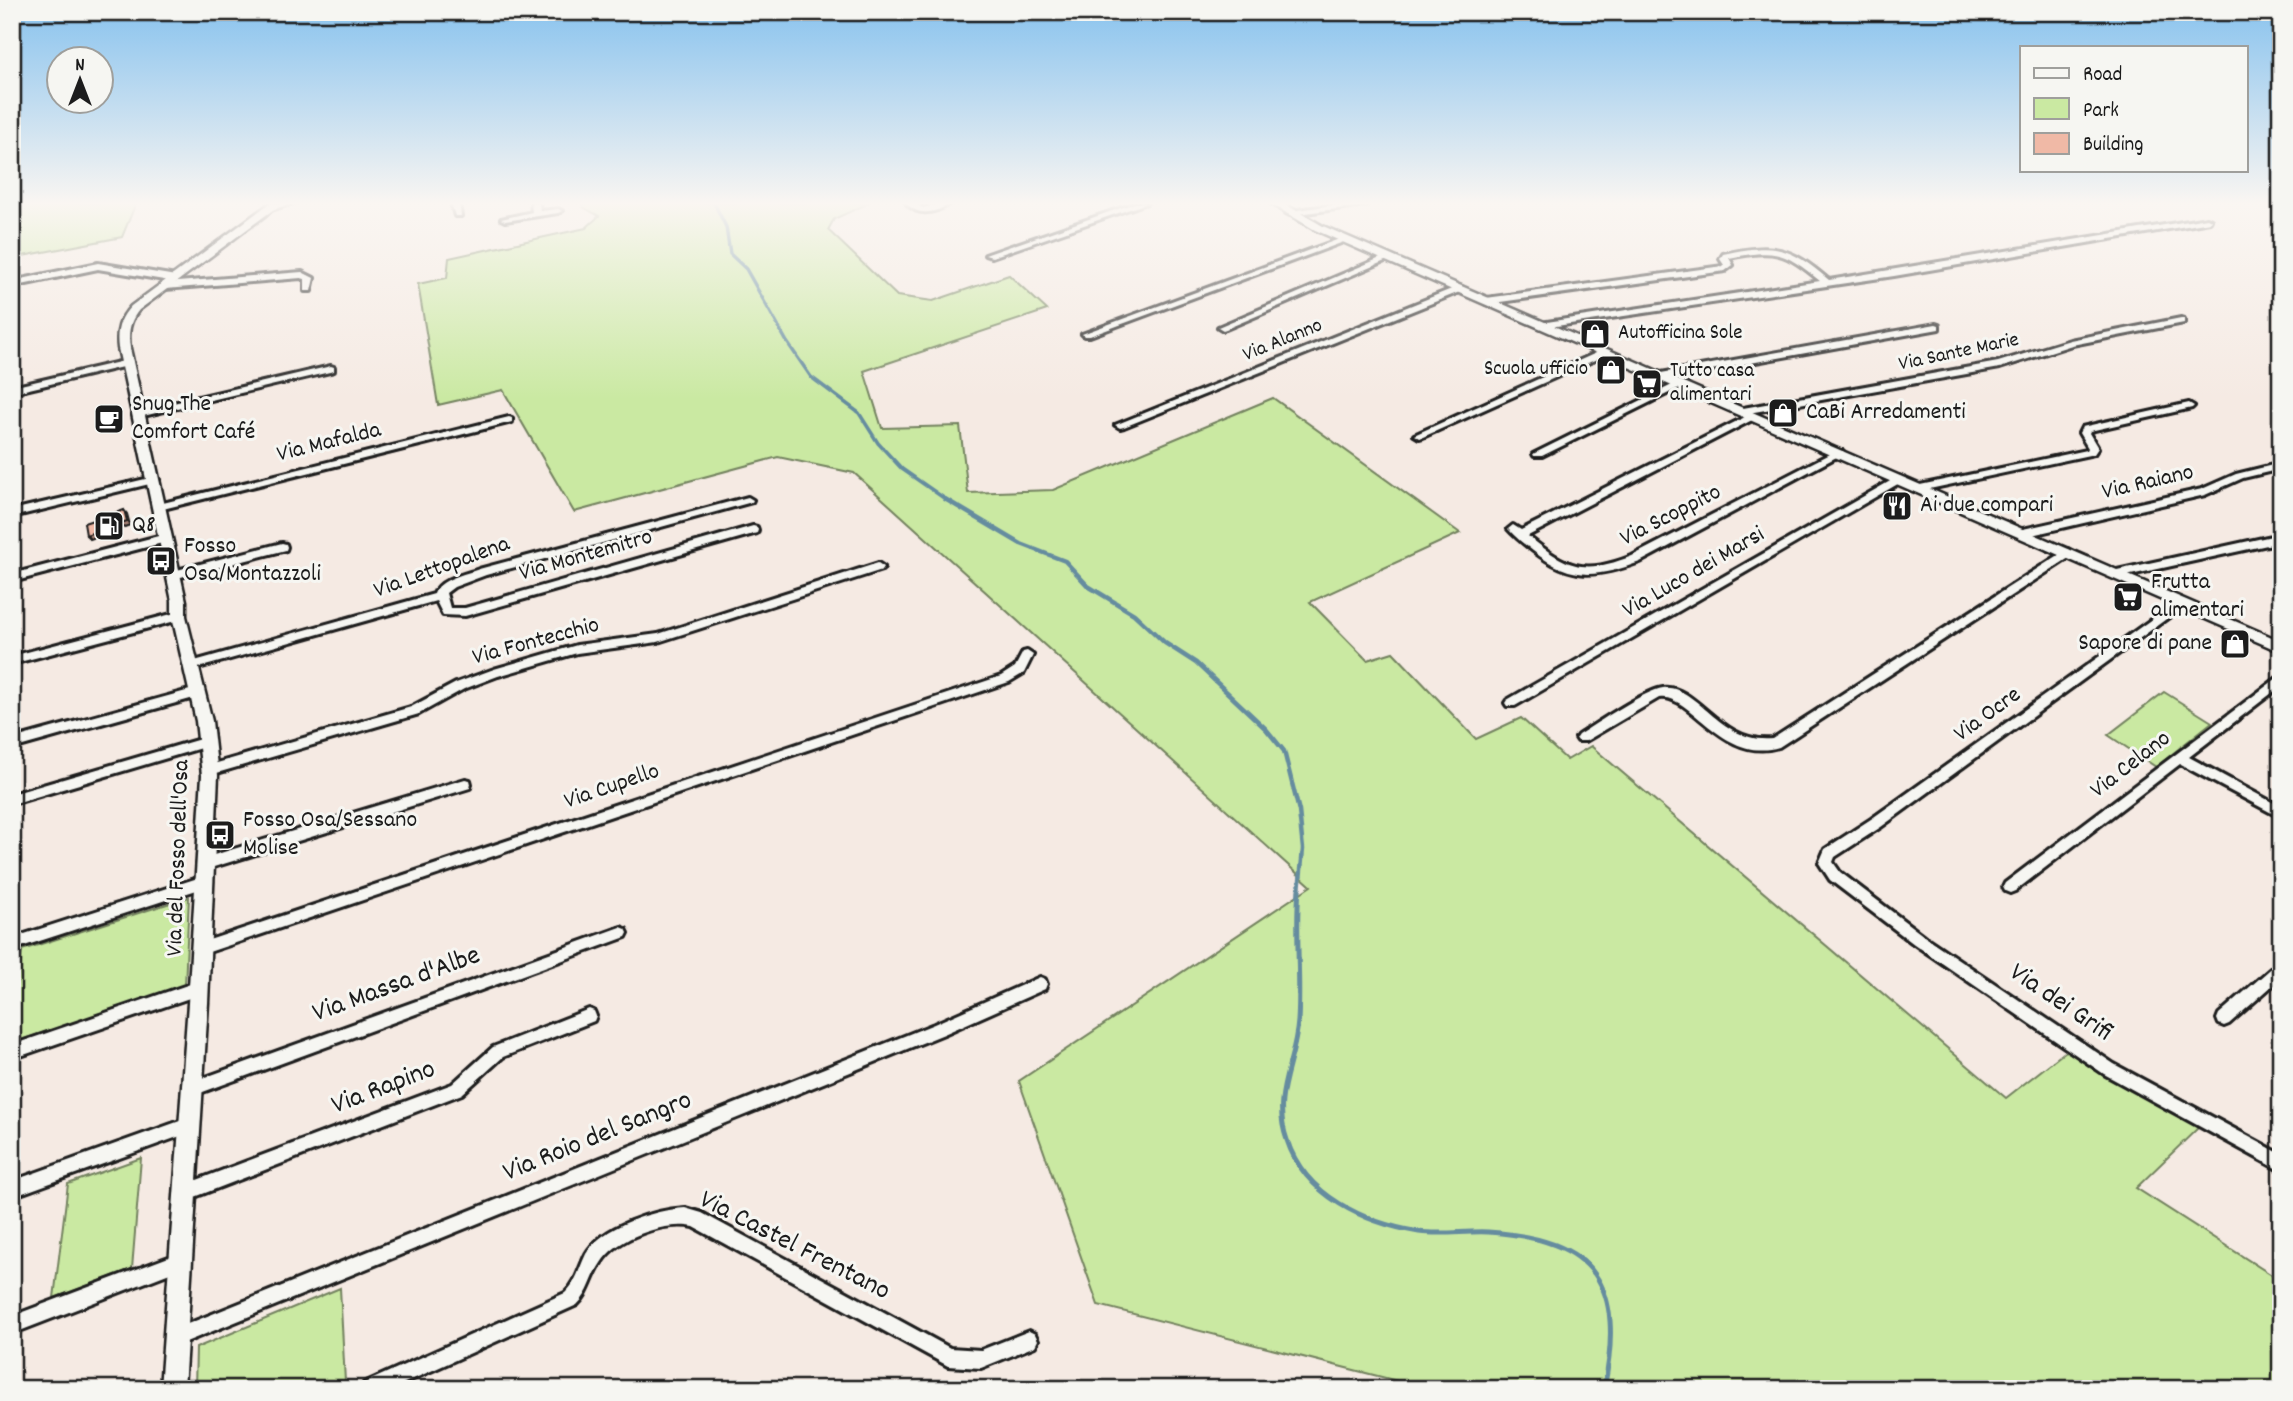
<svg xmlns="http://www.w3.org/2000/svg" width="2293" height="1401" viewBox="0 0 2293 1401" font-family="Dekko,sans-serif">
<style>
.green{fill:#cae9a2;stroke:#73825f;stroke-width:2}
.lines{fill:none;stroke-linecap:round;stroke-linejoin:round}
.stream-far2{stroke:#658c9f;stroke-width:3.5}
.stream-far1{stroke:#658c9f;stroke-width:4.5}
.stream{stroke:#658c9f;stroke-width:5}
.minor-casing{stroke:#1c1c1c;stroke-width:6}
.tertiary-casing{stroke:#1c1c1c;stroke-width:5}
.minor{fill:#f6f6f2;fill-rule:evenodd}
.tertiary{fill:#f6f6f2;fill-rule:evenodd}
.shaded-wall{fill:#a88274;stroke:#1c1c1c;stroke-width:2}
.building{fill:#f0b9a6;stroke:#1c1c1c;stroke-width:2}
.labels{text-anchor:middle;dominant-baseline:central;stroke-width:6;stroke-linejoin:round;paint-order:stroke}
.far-poi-label{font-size:21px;fill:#1c1c1c;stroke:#f6f6f2;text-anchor:start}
.far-street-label{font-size:21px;fill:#1c1c1c;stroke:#f6f6f2}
.poi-label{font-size:24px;fill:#1c1c1c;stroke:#f6f6f2;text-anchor:start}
.street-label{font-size:24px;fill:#1c1c1c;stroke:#f6f6f2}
.near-street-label{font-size:28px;fill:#1c1c1c;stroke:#f6f6f2}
</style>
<rect width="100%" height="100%" fill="#f5eae3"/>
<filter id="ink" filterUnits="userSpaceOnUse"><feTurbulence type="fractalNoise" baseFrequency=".0143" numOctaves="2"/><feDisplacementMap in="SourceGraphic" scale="14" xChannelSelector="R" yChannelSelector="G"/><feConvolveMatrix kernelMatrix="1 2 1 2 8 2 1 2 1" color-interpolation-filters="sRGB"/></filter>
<g filter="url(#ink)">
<g class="green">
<path d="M 12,203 L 136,203 L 122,237 L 12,258 Z"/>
<path d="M 584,203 L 869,203 L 834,219 L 828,230 L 897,296 L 933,301 L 1009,275 L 1047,310 L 864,371 L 882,428 L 960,426 L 968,493 L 1053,490 L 1273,398 L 1460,533 L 1310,602 L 1367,660 L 1393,652 L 1476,739 L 1521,718 L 1567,760 L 1591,746 L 2006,1098 L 2066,1051 L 2199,1127 L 2136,1188 L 2281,1281 L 2281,1389 L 1429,1389 L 1098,1305 L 1019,1081 L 1311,886 L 854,473 L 778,457 L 574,512 L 503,390 L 438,405 L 418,284 L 447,278 L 449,258 L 586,228 L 599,216 L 583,207 Z"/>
<path d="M 2164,692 L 2212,722 L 2156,767 L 2108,735 Z"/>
<path d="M 189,897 L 185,986 L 12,1043 L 12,1014 L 22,950 Z"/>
<path d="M 141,1158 L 132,1269 L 54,1298 L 68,1184 Z"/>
<path d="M 340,1288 L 345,1382 L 330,1389 L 195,1389 L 196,1348 Z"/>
</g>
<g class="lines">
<path class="stream-far2" d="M 714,203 L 726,227 L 730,254 L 746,269 L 787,342 L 811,377 L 859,413 L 878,443 L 902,469 L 948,501"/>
<path class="stream-far1" d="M 945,499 L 1021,544 L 1065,561 L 1088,586 L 1134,614 L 1165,643 L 1196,663 L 1266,729 L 1284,751 L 1299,811 L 1303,849 L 1299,891"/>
<path class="stream" d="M 1299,889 C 1295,933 1301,977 1298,1021 C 1295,1065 1271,1095 1287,1140 C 1305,1196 1365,1223 1419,1232 C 1442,1235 1466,1231 1488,1232 C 1597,1239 1625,1285 1604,1389"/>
<g class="minor-casing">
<g id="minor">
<path d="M 280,203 L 294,203 L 271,210 L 267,208 Z"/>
<path d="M 451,203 L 459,203 L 461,216 L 455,216 Z"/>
<path d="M 531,203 L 539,203 L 540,211 L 558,209 L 562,211 L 558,213 L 505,221 L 501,219 L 532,212 Z"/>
<path d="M 906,203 L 915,203 L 923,208 L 940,203 L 952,203 C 937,212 919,218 906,203 Z"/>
<path d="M 1135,203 L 1147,203 L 992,257 L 985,255 Z"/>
<path d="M 1347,203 L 1370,203 L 1366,205 L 1290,215 L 1286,213 L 1290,211 Z"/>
<path d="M 2207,218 L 2211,220 L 2210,222 L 1894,276 L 1543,328 L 1540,327 L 1540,323 L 1820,281 C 1784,251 1775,249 1729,258 L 1733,265 L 1725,271 L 1486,304 L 1482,301 L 1486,298 L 1723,266 L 1724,265 L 1720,259 L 1723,254 C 1775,243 1789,246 1829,280 Z"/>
<path d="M 1342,238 L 1349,240 L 1090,336 L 1084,336 L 1082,334 Z"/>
<path d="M 1385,256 L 1392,258 L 1226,329 L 1223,330 L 1218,327 Z"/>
<path d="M 98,263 L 176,276 L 180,279 L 176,282 L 98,269 L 12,287 L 12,281 Z"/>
<path d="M 302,272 L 314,278 L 311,291 L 305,291 L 305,279 L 301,278 L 165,289 L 161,286 L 165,283 Z"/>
<path d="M 1459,286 L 1462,287 L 1462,291 L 1124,427 L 1120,428 L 1115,425 Z"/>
<path d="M 2181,318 L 2184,319 L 2184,323 L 2072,345 L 2000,368 L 1743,414 L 1738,411 L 1743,408 L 1998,362 L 2070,340 Z"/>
<path d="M 1936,324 L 1939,325 L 1939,329 L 1661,379 L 1656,376 L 1661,373 Z"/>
<path d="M 1605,349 L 1610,352 L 1608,354 L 1423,437 L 1419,438 L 1414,435 Z"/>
<path d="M 128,360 L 133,363 L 131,365 L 12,393 L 12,387 Z"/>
<path d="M 331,366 L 334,367 L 334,371 L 139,417 L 134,414 L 139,411 Z"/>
<path d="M 1680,381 L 1685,384 L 1683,386 L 1542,456 L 1534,456 L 1533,454 Z"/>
<path d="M 2189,403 L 2194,406 L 2192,408 L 2090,431 L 2089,433 L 2098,448 L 2094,454 L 1920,491 L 1915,488 L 1920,485 L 2087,450 L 2088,448 L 2079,433 L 2082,427 Z"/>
<path d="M 1753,413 L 1756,414 L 1756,418 L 1528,536 C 1568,568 1583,575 1632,556 L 1835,451 L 1843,451 L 1844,453 L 1640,562 C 1596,578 1571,581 1533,551 C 1524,544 1515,537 1508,529 L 1513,525 L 1521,530 Z"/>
<path d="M 509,417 L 512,418 L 512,422 L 159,510 L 154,507 L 159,504 Z"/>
<path d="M 2281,463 L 2281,469 L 2243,478 L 2205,495 L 2023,537 L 2018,533 L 2023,529 L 2202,489 L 2236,474 Z"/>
<path d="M 1899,476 L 1904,479 L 1903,481 L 1515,706 L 1507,706 L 1505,703 L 1507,700 Z"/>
<path d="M 154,477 L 159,480 L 158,482 L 12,517 L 12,510 Z"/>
<path d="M 748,497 L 753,500 L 752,502 L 486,575 L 454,587 L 446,593 L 450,608 L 465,608 L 753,526 L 757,527 L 758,530 L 757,533 L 465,616 L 443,615 L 436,601 L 191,670 L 185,666 L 191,662 L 434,594 C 439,579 465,574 479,569 Z"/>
<path d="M 166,534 L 171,538 L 170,541 L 12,582 L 12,574 Z"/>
<path d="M 2281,534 L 2281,542 L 2117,578 L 2111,574 L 2117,570 Z"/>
<path d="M 282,543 L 286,544 L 287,547 L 286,550 L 173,579 L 167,575 L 173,571 Z"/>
<path d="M 2068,549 L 2074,553 L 2072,556 L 1779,747 C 1722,764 1690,692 1659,698 L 1586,741 L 1578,741 L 1576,738 L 1578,735 C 1596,724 1645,690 1663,688 C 1697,684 1720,744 1772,739 Z"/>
<path d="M 878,563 L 884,567 L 882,570 L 658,642 L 577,653 L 498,676 L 464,689 L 419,714 L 210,775 L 205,774 L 204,770 L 205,766 L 210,765 L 411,707 L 456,683 L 494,669 L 577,645 L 658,634 Z"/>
<path d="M 2180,599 L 2186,603 L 2184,606 L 1881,827 L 1835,857 L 1833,862 L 1840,872 L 1924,936 L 2114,1064 L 2281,1154 L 2281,1171 L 2104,1074 L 1914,944 L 1830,880 L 1819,863 L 1825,849 L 1871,819 Z"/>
<path d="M 179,612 L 185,616 L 183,619 L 12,664 L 12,656 Z"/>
<path d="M 1027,651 L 1033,655 L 1024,673 L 1009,682 L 200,955 L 195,953 L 193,949 L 195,945 L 200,943 L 1001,676 L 1015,667 L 1023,652 Z"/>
<path d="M 2281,675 L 2281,686 L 2189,757 L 2281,807 L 2281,818 L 2180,764 L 2015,891 L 2010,893 L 2005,891 L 2003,887 L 2005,883 Z"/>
<path d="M 197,688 L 203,693 L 201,696 L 12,749 L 12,739 Z"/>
<path d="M 207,737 L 211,739 L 213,742 L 211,745 L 12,804 L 12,794 Z"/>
<path d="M 465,779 L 470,780 L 471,784 L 470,788 L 204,870 L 199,868 L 197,864 L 199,860 L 204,858 Z"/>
<path d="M 204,876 L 209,878 L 211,882 L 209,886 L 12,950 L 12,938 Z"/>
<path d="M 621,927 L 626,929 L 628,933 L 626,937 L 192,1096 L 187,1094 L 184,1089 L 187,1084 L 192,1082 Z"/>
<path d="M 2281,963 L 2281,978 L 2229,1024 L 2224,1026 L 2219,1024 L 2217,1019 L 2219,1014 L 2276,964 Z"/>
<path d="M 1040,977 L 1045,979 L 1047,984 L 1045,989 L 944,1034 L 176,1346 L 170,1343 L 167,1337 L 170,1331 L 934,1024 Z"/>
<path d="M 199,981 L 204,983 L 206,988 L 204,993 L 12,1059 L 12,1045 Z"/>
<path d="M 589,1009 L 594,1011 L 596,1016 L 594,1021 L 503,1057 L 462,1094 L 187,1200 L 181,1198 L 179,1192 L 181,1186 L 452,1084 L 493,1047 Z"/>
<path d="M 191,1117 L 197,1120 L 199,1125 L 197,1130 L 12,1197 L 12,1181 Z"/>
<path d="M 685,1208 L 702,1213 L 950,1348 L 981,1350 L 1029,1331 L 1035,1334 L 1038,1340 L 1035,1346 L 981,1368 L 948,1366 L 694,1227 C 665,1221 617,1237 601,1263 C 591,1277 590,1293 577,1305 L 391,1389 L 361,1389 L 364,1383 L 565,1293 C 577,1282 579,1268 586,1254 C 602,1226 654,1210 685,1208 Z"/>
<path d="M 182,1252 L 188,1254 L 190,1260 L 188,1266 L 12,1334 L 12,1316 Z"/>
</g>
</g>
<g class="tertiary-casing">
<g id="tertiary">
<path d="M 270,203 L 282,203 L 139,310 C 129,322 128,333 130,348 L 186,601 L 186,616 L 212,721 L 218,775 L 208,1003 L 184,1389 L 160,1389 L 188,1003 L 202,775 L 196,721 L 172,616 L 172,601 L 118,348 C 116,331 119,319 131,306 Z"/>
<path d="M 1270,203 L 1283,203 L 1323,226 L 2281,641 L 2281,652 L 1315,230 Z"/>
</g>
</g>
<use href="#minor" class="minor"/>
<use href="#tertiary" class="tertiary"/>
</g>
<path class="shaded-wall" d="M 124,510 L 127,514 L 130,525 L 90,539 L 86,535 Z"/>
<path class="building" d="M 124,510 L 127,521 L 86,535 L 84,523 Z"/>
</g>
<linearGradient id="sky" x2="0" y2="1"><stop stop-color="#87c2ee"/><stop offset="0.51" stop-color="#faf6f2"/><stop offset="1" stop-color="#faf6f2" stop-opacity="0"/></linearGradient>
<rect width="2293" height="399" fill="url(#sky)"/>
<defs>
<g id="shop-square" transform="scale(1.575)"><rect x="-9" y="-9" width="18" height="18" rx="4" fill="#1c1c1c" stroke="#f6f6f2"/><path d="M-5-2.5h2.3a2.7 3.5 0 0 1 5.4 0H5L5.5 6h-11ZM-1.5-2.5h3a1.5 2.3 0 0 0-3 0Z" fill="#fff"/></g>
<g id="supermarket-square" transform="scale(1.575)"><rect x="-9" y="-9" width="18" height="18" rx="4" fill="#1c1c1c" stroke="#f6f6f2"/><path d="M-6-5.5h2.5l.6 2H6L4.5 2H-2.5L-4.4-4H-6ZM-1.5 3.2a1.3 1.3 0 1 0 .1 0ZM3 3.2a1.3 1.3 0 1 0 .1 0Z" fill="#fff"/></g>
<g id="cafe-square" transform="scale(1.575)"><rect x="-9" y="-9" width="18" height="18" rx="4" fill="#1c1c1c" stroke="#f6f6f2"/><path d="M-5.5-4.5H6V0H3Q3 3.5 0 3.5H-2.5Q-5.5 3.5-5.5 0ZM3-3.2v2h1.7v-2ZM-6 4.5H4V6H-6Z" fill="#fff"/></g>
<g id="restaurant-square" transform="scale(1.575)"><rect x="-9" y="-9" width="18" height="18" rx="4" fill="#1c1c1c" stroke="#f6f6f2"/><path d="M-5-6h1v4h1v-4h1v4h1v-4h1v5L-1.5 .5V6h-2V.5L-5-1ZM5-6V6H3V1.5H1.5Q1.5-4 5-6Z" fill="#fff"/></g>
<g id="fuel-square" transform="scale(1.575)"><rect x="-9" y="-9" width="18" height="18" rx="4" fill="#1c1c1c" stroke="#f6f6f2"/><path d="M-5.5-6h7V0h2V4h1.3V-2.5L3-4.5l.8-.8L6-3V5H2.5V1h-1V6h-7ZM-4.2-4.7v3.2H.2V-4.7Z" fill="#fff"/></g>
<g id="bus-square" transform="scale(1.575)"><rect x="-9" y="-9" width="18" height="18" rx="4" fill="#1c1c1c" stroke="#f6f6f2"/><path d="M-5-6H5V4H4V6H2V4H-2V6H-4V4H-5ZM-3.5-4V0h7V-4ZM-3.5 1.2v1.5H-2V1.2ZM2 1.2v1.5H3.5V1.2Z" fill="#fff"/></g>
</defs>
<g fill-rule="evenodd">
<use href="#shop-square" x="1595" y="334"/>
<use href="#shop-square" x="1611" y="370"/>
<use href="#supermarket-square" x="1647" y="384"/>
<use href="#shop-square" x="1783" y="413"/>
<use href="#cafe-square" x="109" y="419"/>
<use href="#restaurant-square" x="1897" y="506"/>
<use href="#fuel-square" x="109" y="526"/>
<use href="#bus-square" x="161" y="561"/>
<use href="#supermarket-square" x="2128" y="597"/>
<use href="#shop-square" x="2235" y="644"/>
<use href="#bus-square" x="220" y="835"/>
</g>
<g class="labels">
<g class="far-poi-label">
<text x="1618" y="334">Autofficina Sole</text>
<text x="1588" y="370" text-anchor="end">Scuola ufficio</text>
<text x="1670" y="372">Tutto casa<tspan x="1670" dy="24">alimentari</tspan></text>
</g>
<g class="far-street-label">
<text transform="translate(1283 341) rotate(-22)">Via Alanno</text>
<text transform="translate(1959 353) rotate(-12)">Via Sante Marie</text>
</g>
<g class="poi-label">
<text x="132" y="405">Snug The<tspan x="132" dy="28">Comfort Café</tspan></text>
<text x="1806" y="413">CaBi Arredamenti</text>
<text x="1920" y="506">Ai due compari</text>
<text x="132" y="526">Q8</text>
<text x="184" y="547">Fosso<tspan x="184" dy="28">Osa/Montazzoli</tspan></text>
<text x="2151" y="583">Frutta<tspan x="2151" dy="28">alimentari</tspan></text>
<text x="2212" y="644" text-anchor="end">Sapore di pane</text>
<text x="243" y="821">Fosso Osa/Sessano<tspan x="243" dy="28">Molise</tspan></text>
</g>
<g class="street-label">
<text transform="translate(329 443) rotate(-14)">Via Mafalda</text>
<text transform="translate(2148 483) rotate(-13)">Via Raiano</text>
<text transform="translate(1671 516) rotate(-27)">Via Scoppito</text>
<text transform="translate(586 556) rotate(-16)">Via Montemitro</text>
<text transform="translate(442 568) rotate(-20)">Via Lettopalena</text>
<text transform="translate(1694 573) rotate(-30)">Via Luco dei Marsi</text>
<text transform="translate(536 642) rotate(-15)">Via Fontecchio</text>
<text transform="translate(1988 715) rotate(-36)">Via Ocre</text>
<text transform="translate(2131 765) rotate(-38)">Via Celano</text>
<text transform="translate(612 787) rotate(-19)">Via Cupello</text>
<text transform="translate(179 858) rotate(-88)">Via del Fosso dell'Osa</text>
</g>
<g class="near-street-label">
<text transform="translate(397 986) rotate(-20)">Via Massa d'Albe</text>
<text transform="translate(2060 1004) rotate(34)">Via dei Grifi</text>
<text transform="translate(384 1089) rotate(-21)">Via Rapino</text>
<text transform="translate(598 1138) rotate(-22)">Via Roio del Sangro</text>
<text transform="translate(794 1247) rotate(27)">Via Castel Frentano</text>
</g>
</g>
<rect width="2293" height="1401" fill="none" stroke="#f6f6f2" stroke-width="42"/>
<rect x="21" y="21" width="2251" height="1359" fill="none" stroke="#1c1c1c" stroke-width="2.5" filter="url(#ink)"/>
<rect x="2020" y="46" width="228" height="126" fill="#f6f6f2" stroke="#9f9f9c" stroke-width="2"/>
<rect x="2034" y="68" width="35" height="10" fill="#f6f6f2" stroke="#9f9f9c" stroke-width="2"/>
<text x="2083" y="80" font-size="21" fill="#1c1c1c">Road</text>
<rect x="2034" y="98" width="35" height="21" fill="#cae9a2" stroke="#9f9f9c" stroke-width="2"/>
<text x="2083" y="116" font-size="21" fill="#1c1c1c">Park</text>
<rect x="2034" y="133" width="35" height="21" fill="#f0b9a6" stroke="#9f9f9c" stroke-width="2"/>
<text x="2083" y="150" font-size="21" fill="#1c1c1c">Building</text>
<g transform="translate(80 80)"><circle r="33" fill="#f6f6f2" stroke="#9f9f9c" stroke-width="2"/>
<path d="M0-5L12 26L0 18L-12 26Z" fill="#1c1c1c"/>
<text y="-10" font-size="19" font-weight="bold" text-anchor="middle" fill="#1c1c1c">N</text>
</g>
</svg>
